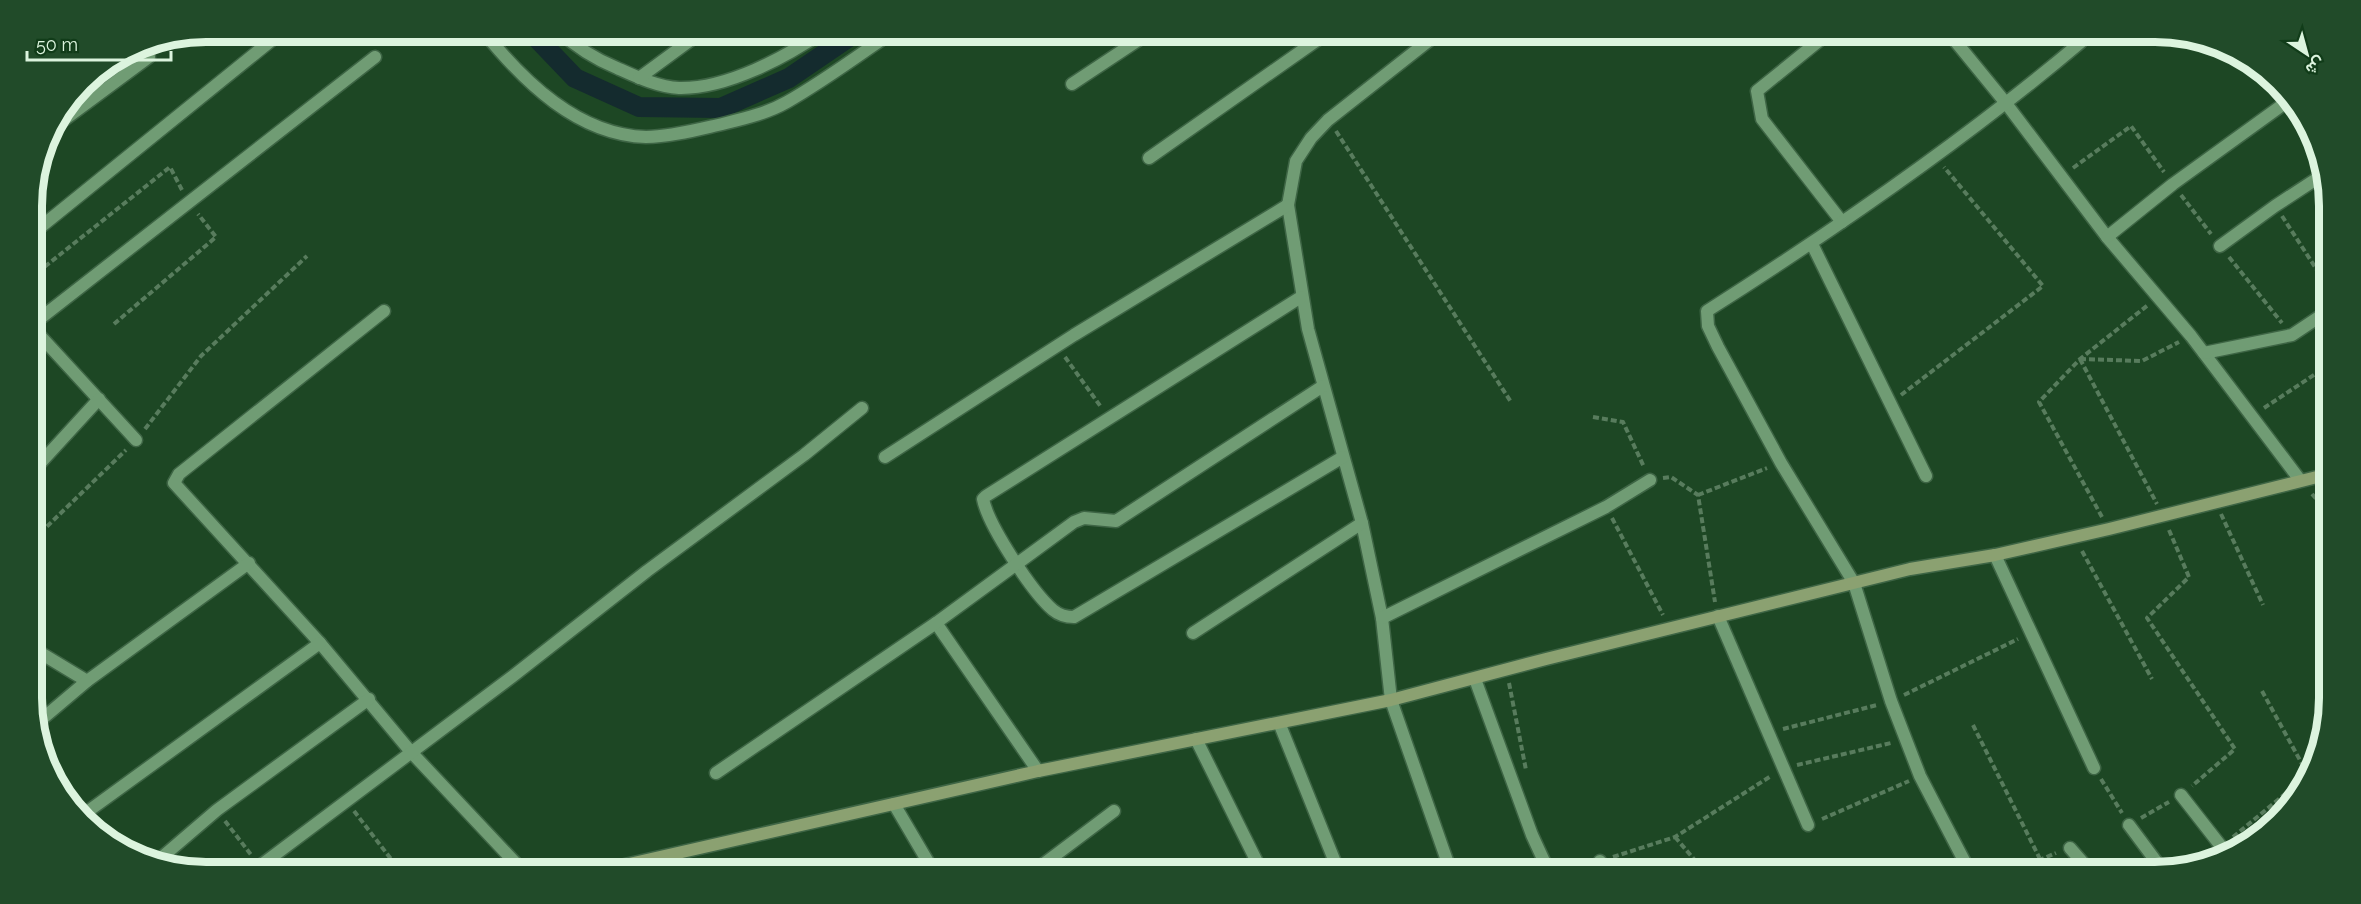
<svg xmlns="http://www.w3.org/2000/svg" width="2361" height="904" viewBox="0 0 2361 904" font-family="Raleway,Vazirmatn,sans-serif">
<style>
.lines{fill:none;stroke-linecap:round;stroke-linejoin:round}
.canal{stroke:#142b2e;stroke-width:20}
.street-casing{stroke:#3e6545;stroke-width:15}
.secondary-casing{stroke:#3e6545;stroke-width:15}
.path{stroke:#587c5d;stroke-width:4;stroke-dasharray:6 3;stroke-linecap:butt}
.street{stroke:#709c74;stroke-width:12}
.secondary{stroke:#8ba171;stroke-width:12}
.rim{fill:none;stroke:#dcf4de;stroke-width:8}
</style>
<rect width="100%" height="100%" fill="#1d4724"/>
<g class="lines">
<path class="canal" d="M 530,31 L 575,78 L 639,107 L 721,108 L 789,78 L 858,31"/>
<g class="street-casing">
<g id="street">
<path d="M 483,31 C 524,82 578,135 646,137 C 669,137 696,130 718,125 C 742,119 766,114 787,102 C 824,81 859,55 894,31"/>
<path d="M 559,31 C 577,48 595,59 617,68 C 637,77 658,87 679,88 C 727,89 786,57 824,31"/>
<path d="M 1441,31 L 1328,120 L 1311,138 L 1296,161 L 1288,205 L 1308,329 L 1362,523 L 1382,618 L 1391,700 L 1451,872"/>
<path d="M 1831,31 L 1757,91 L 1762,119 L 1842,222"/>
<path d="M 1947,31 L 2005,102 L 2107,237 L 2191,336 L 2300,480"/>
<path d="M 639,78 L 703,31"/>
<path d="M 1072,84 L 1152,31"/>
<path d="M 49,131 L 149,57"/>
<path d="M 1149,158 L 1330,31"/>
<path d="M 32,234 L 283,31"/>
<path d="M 2107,237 L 2173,184 L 2292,98"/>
<path d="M 1812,244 L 1926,476"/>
<path d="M 2220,246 L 2275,206 L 2324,174"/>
<path d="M 1301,297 L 986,496 L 983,499 C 988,525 1032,592 1053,610 C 1059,615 1066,617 1074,617 L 1343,457"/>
<path d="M 384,311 L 179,474 L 174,483 L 320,643 L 411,752 L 524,872"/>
<path d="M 33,324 L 375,57"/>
<path d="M 33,328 L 136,440"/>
<path d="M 2204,353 L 2292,335 L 2328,311"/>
<path d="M 885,457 L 1074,335 L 1288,205"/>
<path d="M 33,471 L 99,399"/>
<path d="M 1995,555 L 2094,768"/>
<path d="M 1718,616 L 1808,825"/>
<path d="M 1382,618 L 1606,507 L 1650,480"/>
<path d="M 936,623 L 1038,771"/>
<path d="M 1193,633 L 1362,523"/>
<path d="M 34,649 L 87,681"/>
<path d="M 1475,679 L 1532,835 L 1549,872"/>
<path d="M 35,725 L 87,681 L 249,563"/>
<path d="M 1280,725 L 1339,872"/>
<path d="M 1196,739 L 1262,872"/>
<path d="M 716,773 L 936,623 L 1074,522 L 1084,518 L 1116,521 L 1323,386"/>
<path d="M 2181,795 L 2224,850"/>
<path d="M 894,804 L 934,872"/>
<path d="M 87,812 L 320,643"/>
<path d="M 2129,825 L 2164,872"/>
<path d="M 2070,848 L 2091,872"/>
<path d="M 1600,861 L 1605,872"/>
<path d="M 154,864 L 217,810 L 369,699"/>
<path d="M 2017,870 L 2019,872"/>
<path d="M 252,872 L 513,676 L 647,571 L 804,455 L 862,408"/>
<path d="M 1033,872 L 1114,811"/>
<path d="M 1970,872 L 1920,776 L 1891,701 L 1854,583 L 1781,463 L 1718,347 L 1708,326 L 1707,311 C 1836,229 1964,141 2081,42"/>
</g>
</g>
<g class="secondary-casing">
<path id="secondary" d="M 594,872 L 1038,771 L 1391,700 L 1546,659 L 1910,569 L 1995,555 L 2109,529 L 2329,474"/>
</g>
<g class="path">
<path d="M 1336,131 L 1511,402"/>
<path d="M 2073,168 L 2131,126 L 2164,172"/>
<path d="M 2181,195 L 2211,234"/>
<path d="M 2282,216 L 2328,287"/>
<path d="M 2229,257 L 2282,323"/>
<path d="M 32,288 L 33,276 L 170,167 L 182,190"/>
<path d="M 114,324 L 216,237 L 198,214"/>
<path d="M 1065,357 L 1101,407"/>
<path d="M 2080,359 L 2157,504"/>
<path d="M 2080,359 L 2142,361 L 2179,342"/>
<path d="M 1901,395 L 2043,286 L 1944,167"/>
<path d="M 2264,408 L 2329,365"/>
<path d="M 1593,417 L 1623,422 L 1644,467"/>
<path d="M 145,429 L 201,356 L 307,256"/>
<path d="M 1663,478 L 1671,477 L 1698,495 L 1715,602"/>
<path d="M 2312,494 L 2329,514"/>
<path d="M 1698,495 L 1767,468"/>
<path d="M 2221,514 L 2263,605"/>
<path d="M 2102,517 L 2039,402 L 2080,359 L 2148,305"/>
<path d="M 1612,518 L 1663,615"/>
<path d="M 2169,530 L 2189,577 L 2147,618 L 2235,749 L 2192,786"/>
<path d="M 34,539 L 126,450"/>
<path d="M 2082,551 L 2152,679"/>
<path d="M 2325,668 L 2329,664"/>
<path d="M 1509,683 L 1526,770"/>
<path d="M 2262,691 L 2307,773"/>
<path d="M 1904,695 L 2018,639"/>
<path d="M 1973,725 L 2040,859"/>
<path d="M 1783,729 L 1877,705"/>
<path d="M 1797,765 L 1891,743"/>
<path d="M 2101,779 L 2122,813"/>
<path d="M 354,811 L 401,872"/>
<path d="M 2141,818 L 2169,802"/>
<path d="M 1822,819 L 1909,781"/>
<path d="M 225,821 L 252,856"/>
<path d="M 1675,837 L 1705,872"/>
<path d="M 2233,837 L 2302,780"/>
<path d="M 1613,857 L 1675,837 L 1771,776"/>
<path d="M 2030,864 L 2056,853"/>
</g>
<use href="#street" class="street"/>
<use href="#secondary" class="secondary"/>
</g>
<path d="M0 0H2361V904H0ZM206 42H2155A164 164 0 0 1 2319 206V698A164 164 0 0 1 2155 862H206A164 164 0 0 1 42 698V206A164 164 0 0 1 206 42Z" fill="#214b29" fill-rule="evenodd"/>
<path class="rim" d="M206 42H2155A164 164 0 0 1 2319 206V698A164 164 0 0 1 2155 862H206A164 164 0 0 1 42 698V206A164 164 0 0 1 206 42Z"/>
<g transform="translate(2307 54) rotate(144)" stroke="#113c19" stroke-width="4.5" paint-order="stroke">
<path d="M0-4.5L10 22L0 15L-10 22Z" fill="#dcf4de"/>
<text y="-9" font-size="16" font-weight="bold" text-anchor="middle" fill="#dcf4de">ش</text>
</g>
<path d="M27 51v9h144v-9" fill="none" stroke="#dcf4de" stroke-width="3"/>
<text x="36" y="51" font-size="18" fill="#dcf4de" stroke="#113c19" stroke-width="4.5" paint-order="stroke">50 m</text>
</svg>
